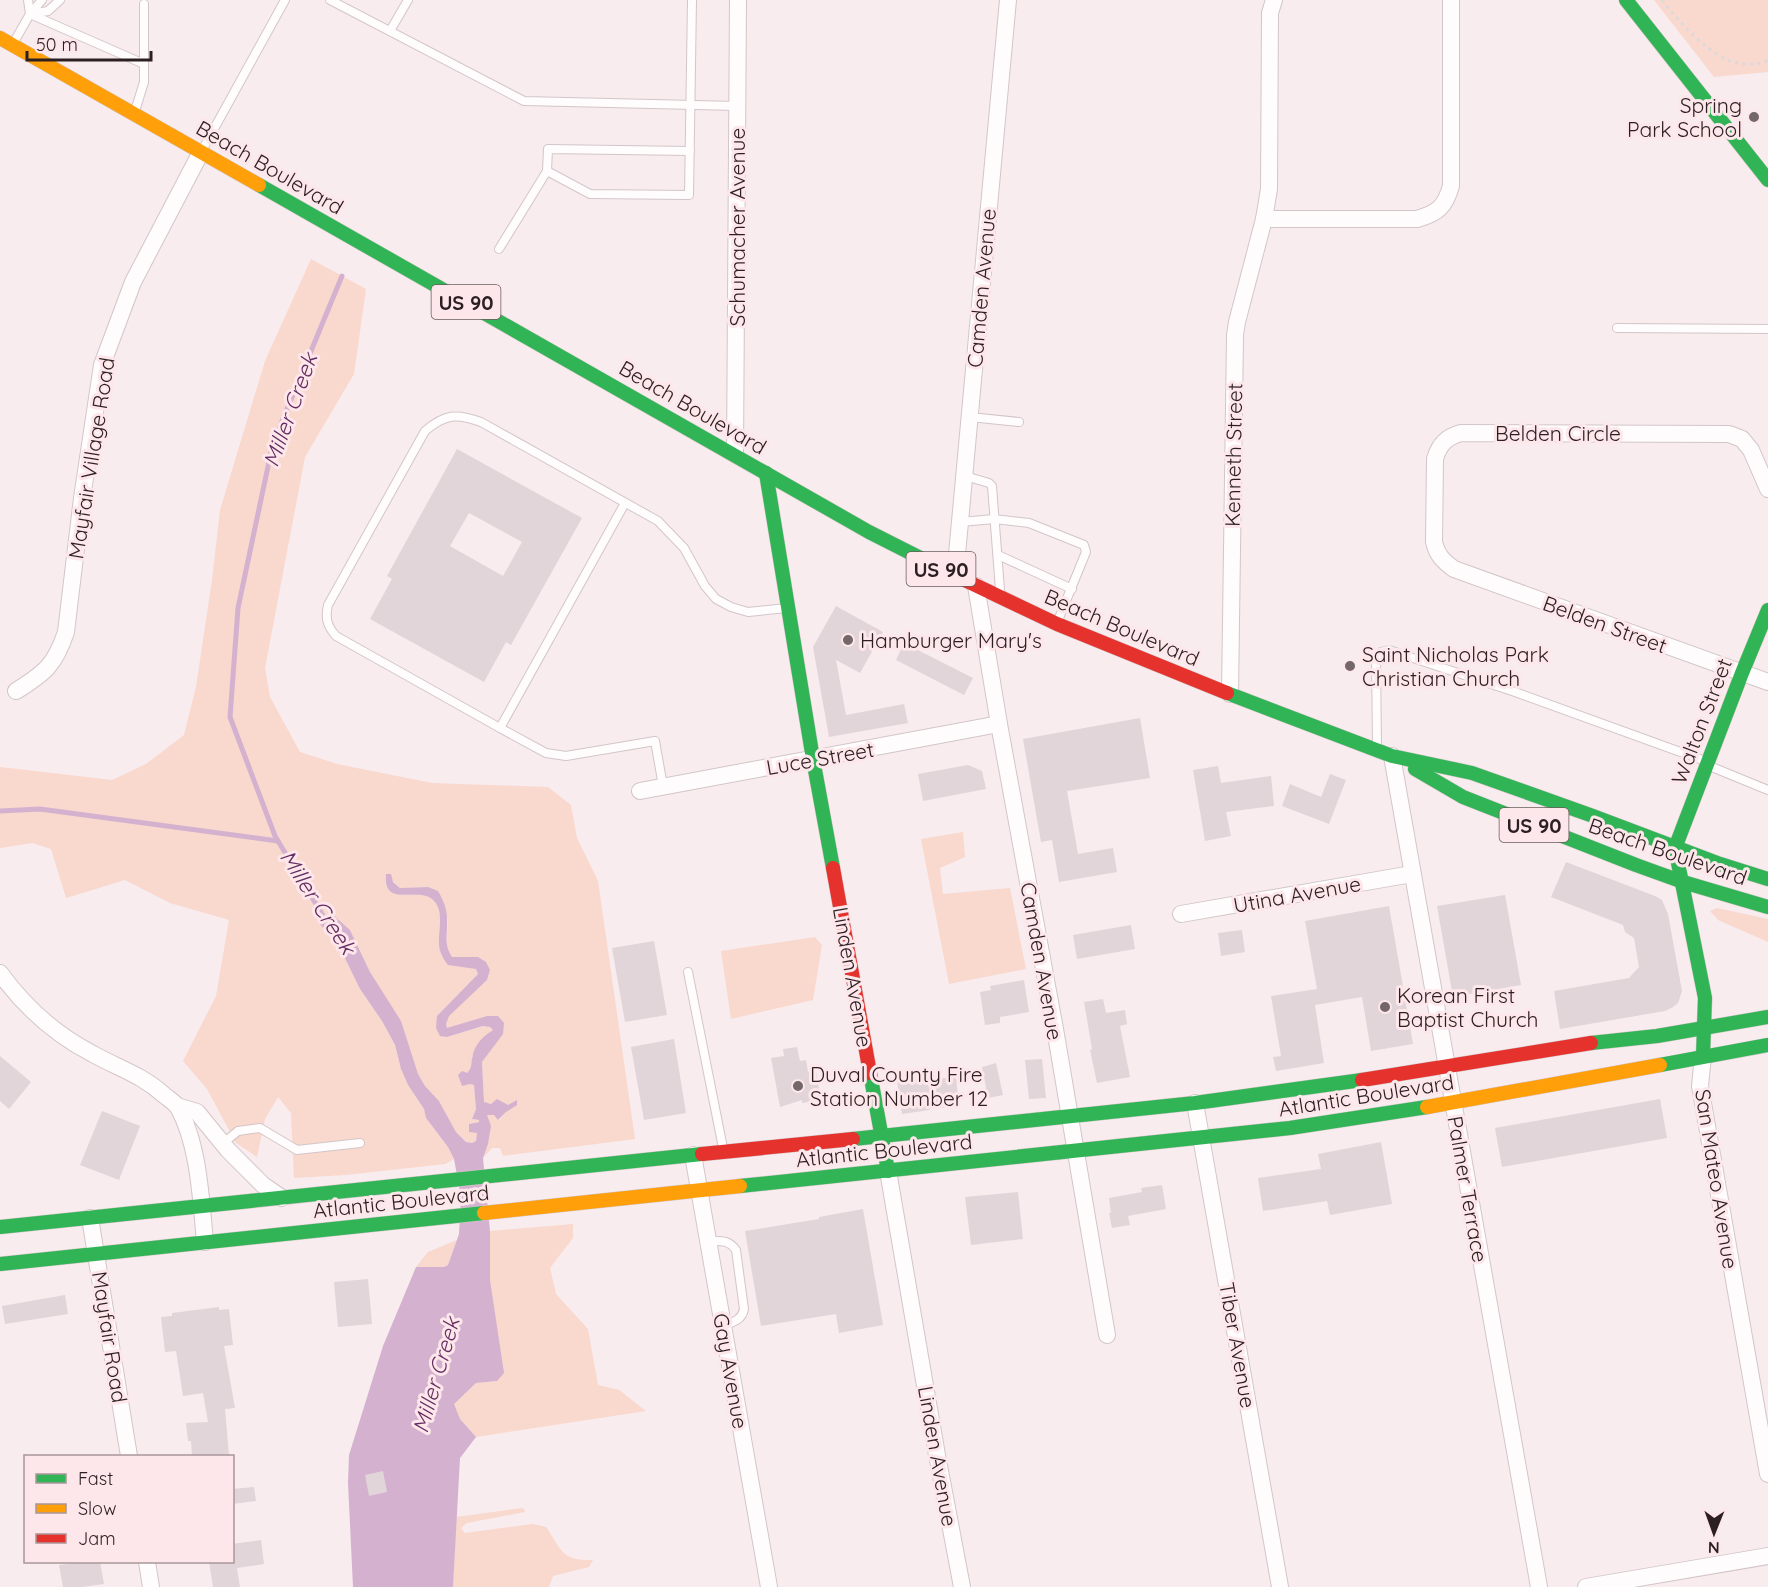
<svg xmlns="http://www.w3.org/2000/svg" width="1768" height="1587" viewBox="0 0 1768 1587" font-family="Quicksand,sans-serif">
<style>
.green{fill:#f9d8cd}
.water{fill:#d4b1cf}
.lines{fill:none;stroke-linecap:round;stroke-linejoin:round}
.stream{stroke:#d4b1cf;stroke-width:5}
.building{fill:#e1d5d9;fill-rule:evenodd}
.lane-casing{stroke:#d3c6c8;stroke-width:10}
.street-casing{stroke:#d3c6c8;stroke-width:18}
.fast-casing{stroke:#d3c6c8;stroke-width:15}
.slow-casing{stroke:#d3c6c8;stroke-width:15}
.jam-casing{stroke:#d3c6c8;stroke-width:15}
.path{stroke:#ddd9da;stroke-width:3;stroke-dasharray:3 4.5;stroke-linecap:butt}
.lane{stroke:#fefcfc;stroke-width:8}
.street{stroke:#fefcfc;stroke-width:16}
.fast{stroke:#30b455;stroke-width:14}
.slow{stroke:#ff9f0a;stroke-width:14}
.jam{stroke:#e5322d;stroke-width:14}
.poi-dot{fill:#736769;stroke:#fde7ea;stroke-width:2}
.labels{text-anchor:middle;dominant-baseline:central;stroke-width:6;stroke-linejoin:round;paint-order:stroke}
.shield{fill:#fde7ea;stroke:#6b5b5d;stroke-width:1.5}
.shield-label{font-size:20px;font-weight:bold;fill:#2c1f21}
.poi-label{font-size:21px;fill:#2c1f21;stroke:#fde7ea;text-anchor:start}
.street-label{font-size:21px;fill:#2c1f21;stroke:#fde7ea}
.water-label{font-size:22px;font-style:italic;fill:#642d62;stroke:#fde7ea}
</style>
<rect width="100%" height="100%" fill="#f8ecee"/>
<g class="green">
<path d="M 1654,0 L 1768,0 L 1768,72 L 1714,77 Z"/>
<path d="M 311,259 L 366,289 L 354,374 L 305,457 L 265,668 L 270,697 L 300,752 L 337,764 L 432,783 L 548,787 L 571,805 L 577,838 L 598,881 L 635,1139 L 503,1156 L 500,1148 L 492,1148 L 483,1158 L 488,1144 L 487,1115 L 494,1115 L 499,1120 L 506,1112 L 508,1105 L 484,1103 L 482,1062 L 502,1034 L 487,1016 L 447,1029 L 446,1024 L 448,1016 L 487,980 L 490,970 L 465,958 L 452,958 L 446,948 L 448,920 L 428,887 L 400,888 L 386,874 C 380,907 419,888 432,898 C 445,908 438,930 439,943 C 439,948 440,952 442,957 L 466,967 L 476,969 L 478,974 L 437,1016 L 447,1037 L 484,1026 L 490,1026 L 493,1030 L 472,1056 L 472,1069 L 467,1073 L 470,1084 L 474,1085 L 476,1109 L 472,1119 L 479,1120 L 479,1122 L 469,1124 L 478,1133 L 476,1141 L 472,1143 L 466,1142 L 456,1132 L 439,1101 L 425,1086 L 418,1074 L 384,996 L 370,972 L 350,930 L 319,922 L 338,944 L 360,989 L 382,1021 L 395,1046 L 401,1069 L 408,1085 L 424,1109 L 426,1118 L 448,1147 L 454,1159 L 445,1164 L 345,1175 L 294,1178 L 291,1113 L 278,1097 L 265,1119 L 257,1157 L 236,1143 L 207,1089 L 183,1061 L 216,996 L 229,920 L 170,903 L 125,880 L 66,898 L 51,849 L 32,843 L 0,848 L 0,767 L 112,780 L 146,764 L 184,735 L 196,687 L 212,580 L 220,510 L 265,361 Z"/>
<path d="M 963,832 L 965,857 L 940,868 L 943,894 L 1010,888 L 1026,969 L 949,984 L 921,839 Z"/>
<path d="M 1717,908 L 1768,919 L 1768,942 L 1718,920 L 1710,911 Z"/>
<path d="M 815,937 L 822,945 L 813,1000 L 731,1019 L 721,951 Z"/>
<path d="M 573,1224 L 573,1238 L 550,1268 L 556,1294 L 588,1329 L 598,1385 L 619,1390 L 646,1411 L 476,1437 L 460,1419 L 453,1404 L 476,1383 L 497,1381 L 490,1280 L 490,1231 Z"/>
<path d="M 457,1240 L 448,1265 L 444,1267 L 416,1267 L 428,1252 Z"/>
<path d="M 522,1508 L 525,1510 L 525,1512 L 467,1523 L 461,1528 L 465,1533 L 533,1524 L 546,1527 C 562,1550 561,1561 593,1560 L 589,1567 L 553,1576 L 549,1587 L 453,1587 L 456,1517 Z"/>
</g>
<path class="water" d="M 386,874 L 391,874 L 393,882 L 400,888 L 428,887 L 438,891 C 443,900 447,908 447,919 C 448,935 443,943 452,957 L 478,957 L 486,962 L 490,970 L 487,980 L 449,1016 L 446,1024 L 447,1028 L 487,1016 L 498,1016 L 504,1023 L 503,1034 L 482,1062 L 484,1102 L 491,1104 L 497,1099 L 508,1105 L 517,1100 L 517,1105 L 506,1112 L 498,1120 L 494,1115 L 487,1115 L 491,1126 L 488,1144 L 483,1158 L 490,1231 L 490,1280 L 504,1373 L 497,1381 L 476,1383 L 454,1404 L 460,1419 L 476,1437 L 460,1458 L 453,1587 L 353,1587 L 348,1483 L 349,1455 L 383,1346 L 416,1267 L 444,1267 L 448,1265 L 459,1234 L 461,1197 L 454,1159 L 448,1147 L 426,1118 L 424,1109 L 408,1085 L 401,1069 L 395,1045 L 382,1021 L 360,989 L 338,944 L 318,922 L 333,915 L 350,930 L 370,972 L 401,1021 L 418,1074 L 425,1086 L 439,1101 L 456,1132 L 466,1142 L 472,1143 L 476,1141 L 477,1133 L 469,1132 L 469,1124 L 479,1122 L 479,1120 L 472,1119 L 476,1109 L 474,1085 L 470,1084 L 462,1086 L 458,1075 L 462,1071 L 467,1073 C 472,1068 471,1065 472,1059 C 474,1045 482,1037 493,1030 L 490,1027 L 483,1026 L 447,1037 L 440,1036 L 436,1028 L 437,1016 L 478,974 L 476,969 L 448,965 C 443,958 439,952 439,944 C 438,930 445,909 432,899 C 418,887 382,908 386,874 Z"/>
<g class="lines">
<g class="stream">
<path d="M 0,811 L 40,809 L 278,841"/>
<path d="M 325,919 L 275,836 L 230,717 L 238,608 L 273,443 L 342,276"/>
</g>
</g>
<g class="building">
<path d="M 457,449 L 582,518 L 511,645 L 506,642 L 484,682 L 370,619 L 392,579 L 387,576 ZM 469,513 L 522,542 L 503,576 L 450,546 Z"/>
<path d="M 836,606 L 883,632 L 860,673 L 836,660 L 846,715 L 904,704 L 908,723 L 829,737 L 813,647 Z"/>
<path d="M 904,643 L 973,678 L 964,695 L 896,660 Z"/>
<path d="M 1140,718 L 1150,778 L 1067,791 L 1078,854 L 1113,848 L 1117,872 L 1059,882 L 1052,840 L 1041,842 L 1023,739 Z"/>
<path d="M 968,765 L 982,771 L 986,789 L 923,801 L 918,774 Z"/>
<path d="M 1218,766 L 1221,783 L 1271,776 L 1274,806 L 1226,812 L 1231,836 L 1205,841 L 1193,770 Z"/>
<path d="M 1330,774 L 1346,780 L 1329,824 L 1282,806 L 1290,784 L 1321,797 Z"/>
<path d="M 1566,862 L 1655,896 L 1662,900 L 1668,914 L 1682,991 L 1678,1003 L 1673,1007 L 1665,1011 L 1560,1029 L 1554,991 L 1629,978 L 1639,967 L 1634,938 L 1625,932 L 1623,925 L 1551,897 Z"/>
<path d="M 1505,895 L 1521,985 L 1453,997 L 1437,906 Z"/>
<path d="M 1389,906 L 1413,1044 L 1371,1051 L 1362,997 L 1315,1005 L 1324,1063 L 1276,1071 L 1273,1057 L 1281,1056 L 1271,996 L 1317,989 L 1305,921 Z"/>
<path d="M 1131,925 L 1135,949 L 1077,959 L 1073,935 Z"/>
<path d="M 1242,930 L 1245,952 L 1221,956 L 1218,933 Z"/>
<path d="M 654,941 L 667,1015 L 625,1022 L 612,948 Z"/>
<path d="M 1024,980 L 1029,1012 L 1000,1017 L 1000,1023 L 985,1025 L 980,992 L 991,990 L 990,986 Z"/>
<path d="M 1103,999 L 1106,1013 L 1125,1010 L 1127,1024 L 1120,1026 L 1130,1077 L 1097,1083 L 1090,1050 L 1092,1049 L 1084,1002 Z"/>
<path d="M 674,1039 L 686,1113 L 644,1120 L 631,1047 Z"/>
<path d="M 797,1047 L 800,1061 L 806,1060 L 808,1072 L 816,1071 L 821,1100 L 802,1103 L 802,1100 L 780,1107 L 771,1058 L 784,1056 L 783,1049 Z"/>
<path d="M 0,1056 L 31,1082 L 9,1109 L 0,1101 Z"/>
<path d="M 1042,1059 L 1046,1098 L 1029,1099 L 1025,1060 Z"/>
<path d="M 996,1063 L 1003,1095 L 988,1098 L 982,1067 Z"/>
<path d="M 918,1071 L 920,1080 L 956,1077 L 959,1106 L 929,1109 L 930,1110 L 902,1114 L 896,1074 Z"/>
<path d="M 1660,1099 L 1667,1138 L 1502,1167 L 1495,1128 Z"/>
<path d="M 102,1111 L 140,1126 L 119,1180 L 80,1165 Z"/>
<path d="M 1381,1142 L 1392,1204 L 1330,1215 L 1327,1201 L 1263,1211 L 1258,1178 L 1321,1169 L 1318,1154 Z"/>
<path d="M 1162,1185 L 1166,1209 L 1128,1216 L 1130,1225 L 1112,1228 L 1109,1213 L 1111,1213 L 1109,1198 L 1142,1192 L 1141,1188 Z"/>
<path d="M 1018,1192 L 1023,1239 L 971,1245 L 965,1197 Z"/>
<path d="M 863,1209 L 883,1325 L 839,1333 L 836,1314 L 761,1326 L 745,1231 L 819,1219 L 819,1217 Z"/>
<path d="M 368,1279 L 372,1324 L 338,1327 L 334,1282 Z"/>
<path d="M 65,1295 L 68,1314 L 5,1324 L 2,1306 Z"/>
<path d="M 219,1307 L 219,1310 L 229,1309 L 233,1345 L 224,1346 L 235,1408 L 225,1409 L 229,1456 L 192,1456 L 191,1441 L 188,1441 L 186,1423 L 208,1422 L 203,1393 L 183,1396 L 176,1351 L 165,1352 L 161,1317 L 172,1316 L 172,1313 Z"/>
<path d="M 383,1471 L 387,1492 L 369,1496 L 365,1475 Z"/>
<path d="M 254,1487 L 256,1501 L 232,1504 L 232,1489 Z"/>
<path d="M 261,1540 L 264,1564 L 237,1568 L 240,1587 L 213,1587 L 209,1562 L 232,1562 L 232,1544 Z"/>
<path d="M 83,1562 L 100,1562 L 104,1584 L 82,1587 L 63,1587 L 59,1565 Z"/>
</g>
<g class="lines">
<g class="lane-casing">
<g id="lane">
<path d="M 28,0 L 30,14"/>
<path d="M 330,0 L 524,101 L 737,106"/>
<path d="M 30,14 L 144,64"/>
<path d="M 30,14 L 48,11 L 60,0"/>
<path d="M 390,31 L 408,0"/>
<path d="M 14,42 L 30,14 L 42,0"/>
<path d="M 136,108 L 144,82 L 144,4"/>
<path d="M 204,147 L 285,0"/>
<path d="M 547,171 L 548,149 L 690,151"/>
<path d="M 499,249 L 547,171 L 590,194 L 689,195 L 692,0"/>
<path d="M 1617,328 L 1768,329"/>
<path d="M 970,417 L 1019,422"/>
<path d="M 965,476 L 989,483 L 992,486 L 1000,590"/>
<path d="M 625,503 L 500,728 L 546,753 L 566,756 L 655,741 L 663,786"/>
<path d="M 961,522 L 994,519 L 1029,523 L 1084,545 L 1086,552 L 1059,618"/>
<path d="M 998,555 L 1072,589"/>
<path d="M 500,728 L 336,636 C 327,626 325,618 328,605 L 425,431 C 445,414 456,413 481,422 L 658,521 L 684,548 L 705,586 L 716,599 L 731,607 L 748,612 L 787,608"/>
<path d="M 1377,745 L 1376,660 L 1381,652 L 1389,650 L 1515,692 L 1708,762"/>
<path d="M 1707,765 L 1768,790"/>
<path d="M 688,972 L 723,1148"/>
<path d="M 222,1144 L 238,1131 L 260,1128 L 297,1150 L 360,1143"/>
<path d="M 708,1241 C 720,1241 728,1239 736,1250 L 744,1309 C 742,1320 733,1322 723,1326"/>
</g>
</g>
<g class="street-casing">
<g id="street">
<path d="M 1264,219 L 1417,219 C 1438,213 1445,207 1451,186 L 1451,0"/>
<path d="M 735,454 L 738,0"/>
<path d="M 1768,489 L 1751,450 L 1742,439 L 1729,434 L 1461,433 C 1446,437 1439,445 1435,459 L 1434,542 C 1437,555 1443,561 1454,569 L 1768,682"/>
<path d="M 955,576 L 1008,0"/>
<path d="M 976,586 L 999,724 L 1055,1029 L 1107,1335"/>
<path d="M 16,691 C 45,673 55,665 66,632 L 82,498 L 102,365 L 133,282 L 201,152"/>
<path d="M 1230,694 L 1235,335 L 1237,322 L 1264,219 L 1269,189 L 1270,13 L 1274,0"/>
<path d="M 1392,756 L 1539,1587"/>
<path d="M 640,791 L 999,724"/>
<path d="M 1181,914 L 1412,874"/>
<path d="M 0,973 C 24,1006 56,1035 93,1054 C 118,1068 142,1075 164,1095 C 169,1099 175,1103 178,1107 C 199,1145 201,1200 205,1242"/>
<path d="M 1703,1056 L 1700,1086 L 1768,1474"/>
<path d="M 1195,1103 L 1280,1587"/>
<path d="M 177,1106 L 197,1112 L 228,1150 L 263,1185 L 282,1198"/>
<path d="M 693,1155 L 769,1587"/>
<path d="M 888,1171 L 937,1455 L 962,1587"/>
<path d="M 90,1218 L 129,1456"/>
<path d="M 147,1562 L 151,1587"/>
<path d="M 1586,1587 L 1768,1556"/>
</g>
</g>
<g class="fast-casing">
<g id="fast">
<path d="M 1626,0 L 1768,180"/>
<path d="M 259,185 L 869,532 L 952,574"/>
<path d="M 766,473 L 813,759 L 833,868"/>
<path d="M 1227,693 L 1392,756 L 1472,773 L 1593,816 L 1720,864 L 1768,879"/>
<path d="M 1415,769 L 1463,797 L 1636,865 L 1683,882 L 1768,907"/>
<path d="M 1591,1043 L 1657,1036 L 1768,1017"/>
<path d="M 1703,1056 L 1705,998 L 1675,848 L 1742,673 L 1768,610"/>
<path d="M 1660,1065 L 1768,1045"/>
<path d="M 870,1073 L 888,1171"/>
<path d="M 853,1139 L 1195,1103 L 1362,1080"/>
<path d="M 740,1186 L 1290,1128 L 1427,1107"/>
<path d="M 0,1227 L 702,1154"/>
<path d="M 0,1264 L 484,1213"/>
</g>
</g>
<g class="slow-casing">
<g id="slow">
<path d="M 0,38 L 259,185"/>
<path d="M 1427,1107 L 1660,1065"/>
<path d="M 484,1213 L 740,1186"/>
</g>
</g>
<g class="jam-casing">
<g id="jam">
<path d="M 952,574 L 1057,624 L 1227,693"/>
<path d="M 833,868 L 870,1073"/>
<path d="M 1362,1080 L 1591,1043"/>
<path d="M 702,1154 L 853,1139"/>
</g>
</g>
<path class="path" d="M 1662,0 C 1678,21 1703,48 1727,60 C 1733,62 1739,63 1745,64 C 1753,65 1762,64 1768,60"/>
<use href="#lane" class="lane"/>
<use href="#street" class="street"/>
<use href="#fast" class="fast"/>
<use href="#slow" class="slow"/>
<use href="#jam" class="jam"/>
</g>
<g class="poi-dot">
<circle cx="1754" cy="117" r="6"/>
<circle cx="848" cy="640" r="6"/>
<circle cx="1350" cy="666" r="6"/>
<circle cx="1385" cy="1007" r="6"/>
<circle cx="798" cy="1086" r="6"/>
</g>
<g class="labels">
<g class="shield">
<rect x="431.5" y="285" width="69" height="34" rx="4.5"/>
<rect x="906.5" y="552" width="69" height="34" rx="4.5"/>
<rect x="1499.5" y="808" width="69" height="34" rx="4.5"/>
</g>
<g class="shield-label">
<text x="466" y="302">US 90</text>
<text x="941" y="569">US 90</text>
<text x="1534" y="825">US 90</text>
</g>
<g class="poi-label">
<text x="1742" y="105" text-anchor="end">Spring<tspan x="1742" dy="24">Park School</tspan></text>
<text x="860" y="640">Hamburger Mary's</text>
<text x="1362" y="654">Saint Nicholas Park<tspan x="1362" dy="24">Christian Church</tspan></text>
<text x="1397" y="995">Korean First<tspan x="1397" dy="24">Baptist Church</tspan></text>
<text x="810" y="1074">Duval County Fire<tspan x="810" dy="24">Station Number 12</tspan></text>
</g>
<g class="street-label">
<text transform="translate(270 167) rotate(30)">Beach Boulevard</text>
<text transform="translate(737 227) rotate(-90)">Schumacher Avenue</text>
<text transform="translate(981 288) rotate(-85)">Camden Avenue</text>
<text transform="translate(693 407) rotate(30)">Beach Boulevard</text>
<text x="1558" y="433">Belden Circle</text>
<text transform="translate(1233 455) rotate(-89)">Kenneth Street</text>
<text transform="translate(91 458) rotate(-81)">Mayfair Village Road</text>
<text transform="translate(1605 624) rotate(20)">Belden Street</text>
<text transform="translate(1122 627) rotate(23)">Beach Boulevard</text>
<text transform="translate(1701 721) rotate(-69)">Walton Street</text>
<text transform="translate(820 758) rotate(-10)">Luce Street</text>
<text transform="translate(1668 851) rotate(19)">Beach Boulevard</text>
<text transform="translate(1297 894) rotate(-10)">Utina Avenue</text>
<text transform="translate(1042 961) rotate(80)">Camden Avenue</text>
<text transform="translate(853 977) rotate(80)">Linden Avenue</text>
<text transform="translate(1366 1095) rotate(-9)">Atlantic Boulevard</text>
<text transform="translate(884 1150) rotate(-6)">Atlantic Boulevard</text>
<text transform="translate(1717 1179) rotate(81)">San Mateo Avenue</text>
<text transform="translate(1468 1189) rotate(80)">Palmer Terrace</text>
<text transform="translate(401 1201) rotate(-6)">Atlantic Boulevard</text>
<text transform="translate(110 1337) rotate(81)">Mayfair Road</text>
<text transform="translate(1238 1345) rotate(80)">Tiber Avenue</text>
<text transform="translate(731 1371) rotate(80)">Gay Avenue</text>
<text transform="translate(938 1456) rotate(80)">Linden Avenue</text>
</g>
<g class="water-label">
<text transform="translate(290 410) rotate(-70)">Miller Creek</text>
<text transform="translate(318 902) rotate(57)">Miller Creek</text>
<text transform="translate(436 1375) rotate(-74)">Miller Creek</text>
</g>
</g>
<rect x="24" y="1455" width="210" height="108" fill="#fde7ea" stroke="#a9979a" stroke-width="1.5"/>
<rect x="36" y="1474" width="30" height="9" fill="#30b455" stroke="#a9979a" stroke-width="1.5"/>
<text x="78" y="1485" font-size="18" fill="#2c1f21">Fast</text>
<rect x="36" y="1504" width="30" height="9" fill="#ff9f0a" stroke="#a9979a" stroke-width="1.5"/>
<text x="78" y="1515" font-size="18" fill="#2c1f21">Slow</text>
<rect x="36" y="1534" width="30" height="9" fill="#e5322d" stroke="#a9979a" stroke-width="1.5"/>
<text x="78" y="1545" font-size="18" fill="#2c1f21">Jam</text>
<g transform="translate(1714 1533) rotate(181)" stroke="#fde7ea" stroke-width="4.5" paint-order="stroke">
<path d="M0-4.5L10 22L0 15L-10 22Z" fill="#2c1f21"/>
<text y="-9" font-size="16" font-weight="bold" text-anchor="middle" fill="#2c1f21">N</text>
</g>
<path d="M27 51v9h124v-9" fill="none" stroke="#2c1f21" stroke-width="3"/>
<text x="36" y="51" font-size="18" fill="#2c1f21" stroke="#fde7ea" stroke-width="4.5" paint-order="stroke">50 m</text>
</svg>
